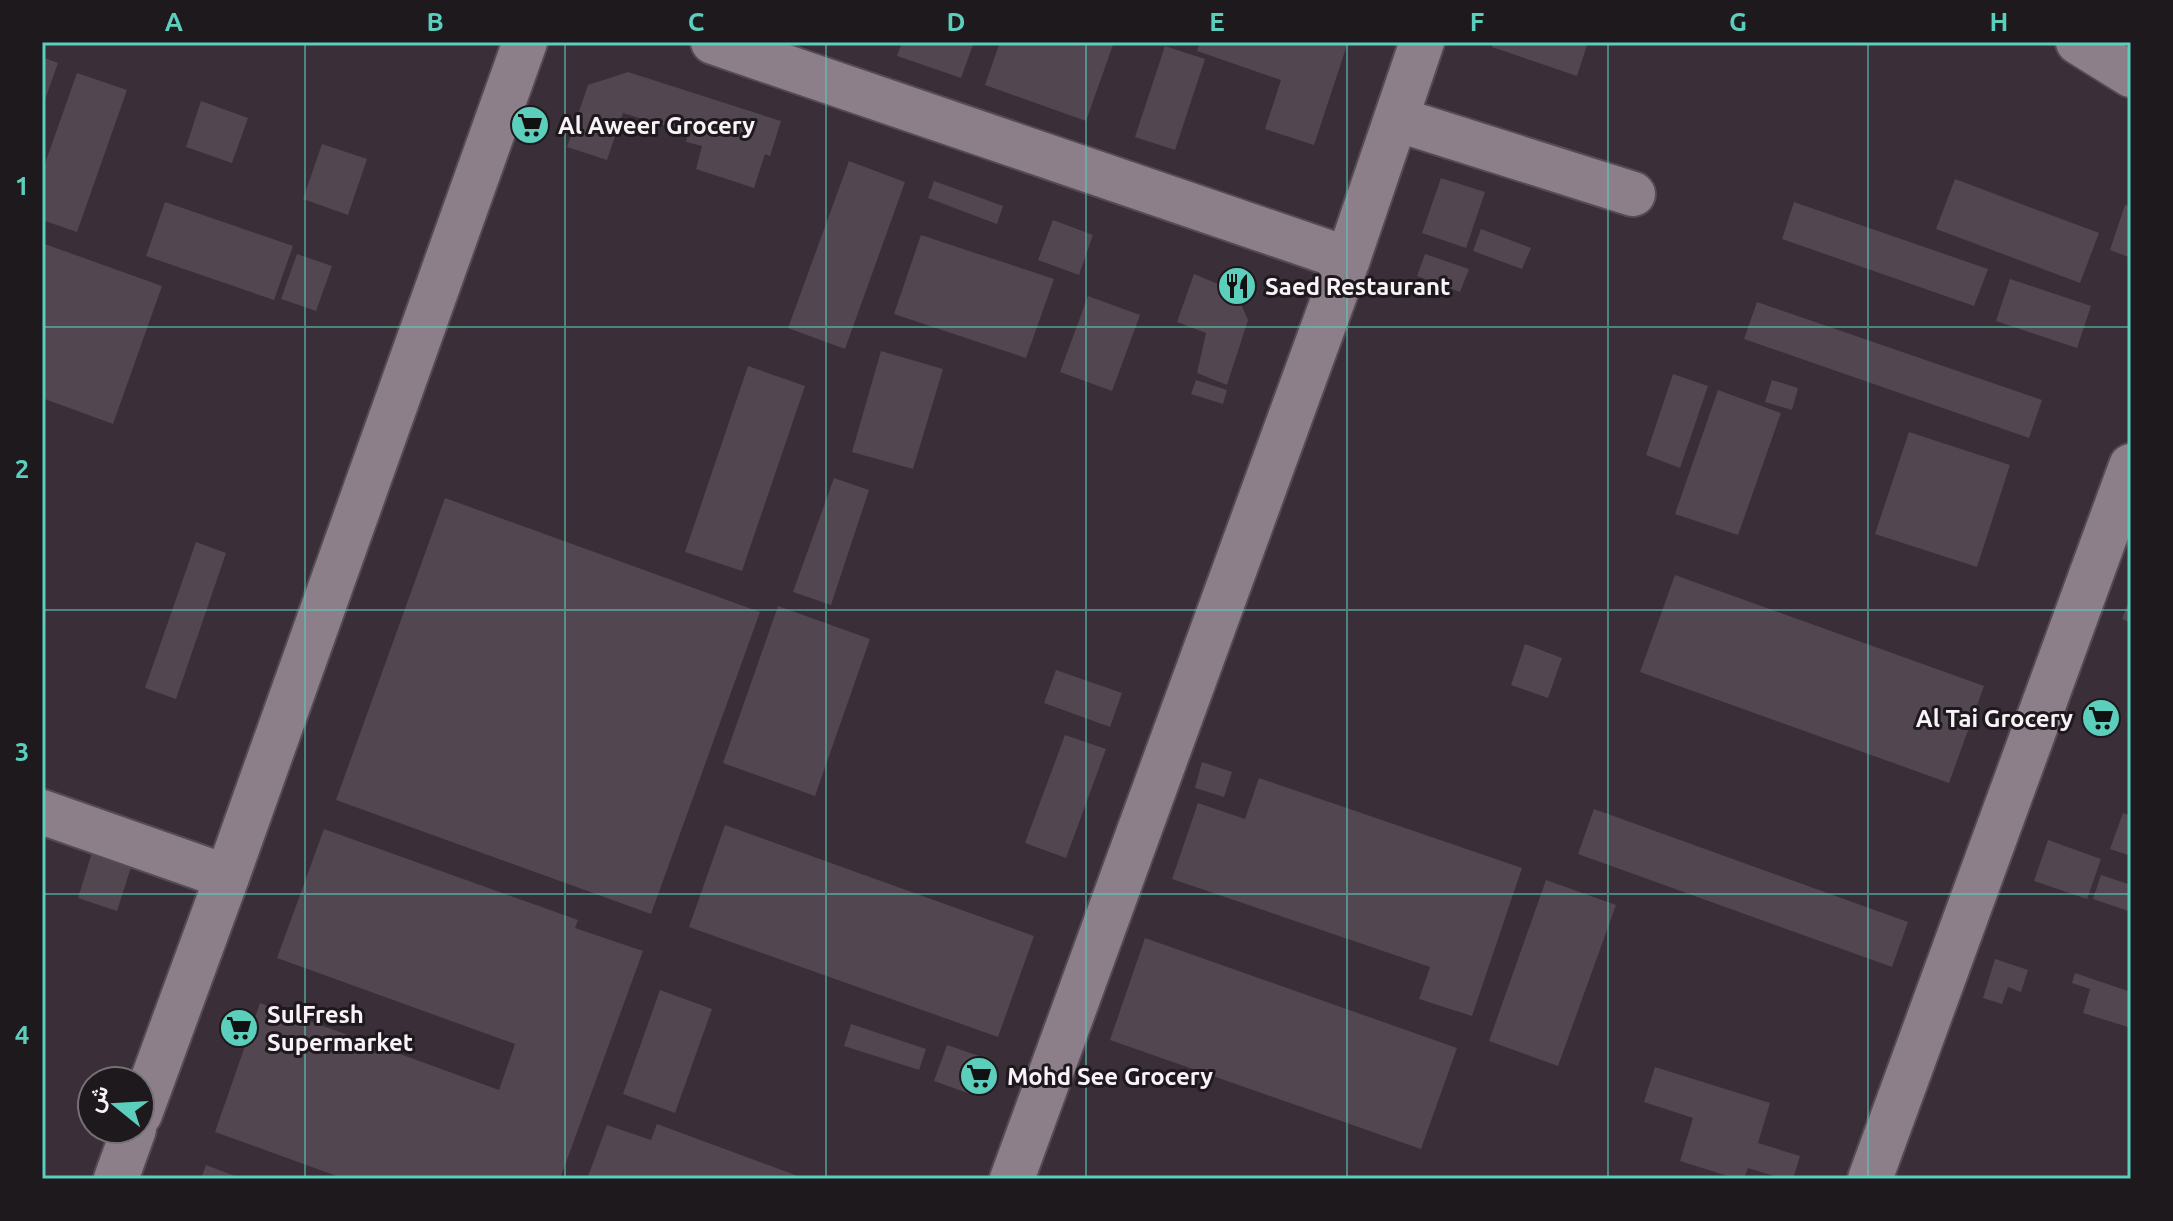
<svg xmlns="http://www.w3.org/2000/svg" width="2173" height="1221" viewBox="0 0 2173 1221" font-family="Ubuntu,Vazirmatn,sans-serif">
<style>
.building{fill:#524650}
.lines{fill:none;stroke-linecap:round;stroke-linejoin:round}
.minor-casing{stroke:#554b54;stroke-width:48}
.minor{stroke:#8d7f8a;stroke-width:44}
.grid{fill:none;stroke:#5bcebc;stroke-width:2;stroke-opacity:0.55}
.labels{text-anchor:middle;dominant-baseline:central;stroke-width:6;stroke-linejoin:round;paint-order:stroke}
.poi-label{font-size:24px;font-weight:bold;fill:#faf2f9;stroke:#1e191d;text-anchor:start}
.neatline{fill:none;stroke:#5bcebc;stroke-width:3}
.grid-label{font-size:26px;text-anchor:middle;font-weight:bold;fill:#5bcebc}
</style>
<rect width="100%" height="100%" fill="#3a2e38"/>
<g class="building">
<path d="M 902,42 L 974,42 L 961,78 L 897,56 Z"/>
<path d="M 1000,42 L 1114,42 L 1086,121 L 985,85 Z"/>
<path d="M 1200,42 L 1348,42 L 1314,145 L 1265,129 L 1281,80 L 1197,51 Z"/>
<path d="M 1493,42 L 1588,42 L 1577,76 L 1492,47 Z"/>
<path d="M 1165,46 L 1205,59 L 1175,150 L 1135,137 Z"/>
<path d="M 42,57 L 58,63 L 42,108 Z"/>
<path d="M 628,72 L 781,121 L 770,156 L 765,154 L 754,188 L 696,169 L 702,146 L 686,142 L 688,133 L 623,113 L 607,160 L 567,147 L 588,85 Z"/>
<path d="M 77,73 L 127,90 L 77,232 L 42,220 L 42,172 Z"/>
<path d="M 201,101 L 248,118 L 232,163 L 186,147 Z"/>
<path d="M 322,144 L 367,159 L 348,215 L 303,199 Z"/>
<path d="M 849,161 L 905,182 L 845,349 L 788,328 Z"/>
<path d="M 1441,178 L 1485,192 L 1466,248 L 1422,233 Z"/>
<path d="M 1955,179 L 2099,233 L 2080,283 L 1936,229 Z"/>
<path d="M 934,181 L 1003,206 L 997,224 L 928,198 Z"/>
<path d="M 165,202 L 293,246 L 274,300 L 146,256 Z"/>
<path d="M 1794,202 L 1988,269 L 1974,306 L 1782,239 Z"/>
<path d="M 2125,205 L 2131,207 L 2131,258 L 2110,250 Z"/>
<path d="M 1053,220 L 1093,235 L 1079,275 L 1038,260 Z"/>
<path d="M 1481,229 L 1531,248 L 1522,269 L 1473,251 Z"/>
<path d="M 921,235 L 1054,279 L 1026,358 L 894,314 Z"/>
<path d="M 42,243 L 162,286 L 113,424 L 42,398 Z"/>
<path d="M 297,254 L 332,266 L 316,311 L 281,299 Z"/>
<path d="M 1425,254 L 1469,269 L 1460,292 L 1417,276 Z"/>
<path d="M 1194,274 L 1235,291 L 1248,320 L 1227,385 L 1197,373 L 1206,333 L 1177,322 Z"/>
<path d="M 2010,279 L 2091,306 L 2077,348 L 1996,321 Z"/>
<path d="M 1088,296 L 1140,315 L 1112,391 L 1060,372 Z"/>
<path d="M 1757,302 L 2042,400 L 2029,438 L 1744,339 Z"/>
<path d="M 881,351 L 943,369 L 913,469 L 852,452 Z"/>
<path d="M 748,366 L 805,386 L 742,571 L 685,552 Z"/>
<path d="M 1673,374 L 1708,386 L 1680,468 L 1646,455 Z"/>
<path d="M 1196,380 L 1227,390 L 1223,404 L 1191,394 Z"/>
<path d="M 1772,380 L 1798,388 L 1792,410 L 1765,402 Z"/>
<path d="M 1718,390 L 1781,413 L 1738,535 L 1675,514 Z"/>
<path d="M 1909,432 L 2010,465 L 1977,567 L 1875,534 Z"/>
<path d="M 834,478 L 869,490 L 831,605 L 793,592 Z"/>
<path d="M 445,498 L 760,612 L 651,914 L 336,800 Z"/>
<path d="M 196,542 L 226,553 L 176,699 L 145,688 Z"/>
<path d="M 1675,575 L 1984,686 L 1949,783 L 1640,672 Z"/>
<path d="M 2131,596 L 2131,623 L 2122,619 Z"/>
<path d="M 778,606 L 870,639 L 815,796 L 723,763 Z"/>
<path d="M 1525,644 L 1562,658 L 1548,698 L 1511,685 Z"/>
<path d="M 1056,670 L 1122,693 L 1110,727 L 1044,703 Z"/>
<path d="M 1065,735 L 1106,749 L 1066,858 L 1025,843 Z"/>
<path d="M 1202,762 L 1232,772 L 1224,797 L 1195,788 Z"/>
<path d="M 1259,778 L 1522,868 L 1472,1016 L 1419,999 L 1430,967 L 1172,879 L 1198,803 L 1245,819 Z"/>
<path d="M 1594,809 L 1908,922 L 1892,967 L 1578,854 Z"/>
<path d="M 2123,813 L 2131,816 L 2131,856 L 2110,849 Z"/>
<path d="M 725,825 L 1034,936 L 998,1037 L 689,927 Z"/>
<path d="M 324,829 L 578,920 L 575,928 L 643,951 L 560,1179 L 345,1179 L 215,1132 L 260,1003 L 499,1090 L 515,1044 L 277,958 Z"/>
<path d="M 2048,840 L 2101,859 L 2087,899 L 2034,881 Z"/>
<path d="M 93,849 L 133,861 L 117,911 L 78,898 Z"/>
<path d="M 2101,875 L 2131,885 L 2131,912 L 2093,899 Z"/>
<path d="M 1546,880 L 1616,905 L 1558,1066 L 1489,1041 Z"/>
<path d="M 1145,938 L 1457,1048 L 1421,1149 L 1110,1040 Z"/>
<path d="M 1995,959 L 2028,970 L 2021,992 L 2008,987 L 2002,1004 L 1983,998 Z"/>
<path d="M 2075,973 L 2131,992 L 2131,1017 L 2128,1027 L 2083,1013 L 2090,989 L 2072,983 Z"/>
<path d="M 660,990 L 712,1009 L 675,1113 L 623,1094 Z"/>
<path d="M 851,1024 L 926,1049 L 919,1070 L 844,1046 Z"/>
<path d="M 947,1045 L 988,1059 L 976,1096 L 934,1081 Z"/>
<path d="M 1655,1067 L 1770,1103 L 1758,1143 L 1800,1156 L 1793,1179 L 1784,1179 L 1748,1168 L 1744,1179 L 1737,1179 L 1680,1161 L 1693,1118 L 1644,1102 Z"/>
<path d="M 657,1124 L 806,1179 L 587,1179 L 607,1125 L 651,1140 Z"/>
<path d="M 206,1165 L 243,1179 L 201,1179 Z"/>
</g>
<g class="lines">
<g class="minor-casing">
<g id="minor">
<path d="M 713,42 L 1348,259"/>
<path d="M 2078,42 L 2131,75"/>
<path d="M 1396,119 L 1633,194"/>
<path d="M 42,812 L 227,877"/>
<path d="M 140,1114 L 227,877 L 525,42"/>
<path d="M 116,1179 L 134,1129"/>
<path d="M 1012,1179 L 1348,259 L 1422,42"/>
<path d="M 1870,1179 L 2131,466"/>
</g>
</g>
<use href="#minor" class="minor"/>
</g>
<path class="grid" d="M 305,42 L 305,1179M 565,42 L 565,1179M 826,42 L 826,1179M 1086,42 L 1086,1179M 1347,42 L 1347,1179M 1608,42 L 1608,1179M 1868,42 L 1868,1179M 42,327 L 2131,327M 42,610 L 2131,610M 42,894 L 2131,894"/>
<defs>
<g id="supermarket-disc" transform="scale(2)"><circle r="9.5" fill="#5bcebc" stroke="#1e191d"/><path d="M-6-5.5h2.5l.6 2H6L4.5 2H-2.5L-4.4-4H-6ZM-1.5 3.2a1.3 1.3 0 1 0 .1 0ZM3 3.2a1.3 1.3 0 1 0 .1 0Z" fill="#111"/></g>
<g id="restaurant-disc" transform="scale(2)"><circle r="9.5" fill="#5bcebc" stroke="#1e191d"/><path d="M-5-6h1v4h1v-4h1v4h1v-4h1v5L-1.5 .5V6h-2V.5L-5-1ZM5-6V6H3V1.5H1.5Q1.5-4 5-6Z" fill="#111"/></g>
</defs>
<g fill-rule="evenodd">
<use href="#supermarket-disc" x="530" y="125"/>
<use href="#restaurant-disc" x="1237" y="286"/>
<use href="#supermarket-disc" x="2101" y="718"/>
<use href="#supermarket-disc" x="239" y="1028"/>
<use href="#supermarket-disc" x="979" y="1076"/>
</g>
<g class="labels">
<g class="poi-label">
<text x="558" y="125">Al Aweer Grocery</text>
<text x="1265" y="286">Saed Restaurant</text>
<text x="2073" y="718" text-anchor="end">Al Tai Grocery</text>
<text x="267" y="1014">SulFresh<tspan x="267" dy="28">Supermarket</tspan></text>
<text x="1007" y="1076">Mohd See Grocery</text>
</g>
</g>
<rect width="2173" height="1221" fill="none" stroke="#1e191d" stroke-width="88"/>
<g transform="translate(116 1105) rotate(288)"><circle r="38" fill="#1e191d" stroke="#767075" stroke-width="2"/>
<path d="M0-6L14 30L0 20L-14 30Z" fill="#5bcebc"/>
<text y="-12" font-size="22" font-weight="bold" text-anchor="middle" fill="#faf2f9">ش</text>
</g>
<rect x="44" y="44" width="2085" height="1133" class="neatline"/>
<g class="grid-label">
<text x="174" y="31">A</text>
<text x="435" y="31">B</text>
<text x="696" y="31">C</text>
<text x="956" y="31">D</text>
<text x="1217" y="31">E</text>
<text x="1477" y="31">F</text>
<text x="1738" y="31">G</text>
<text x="1999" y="31">H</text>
<text x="22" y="195">1</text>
<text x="22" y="478">2</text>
<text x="22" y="761">3</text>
<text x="22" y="1044">4</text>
</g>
</svg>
